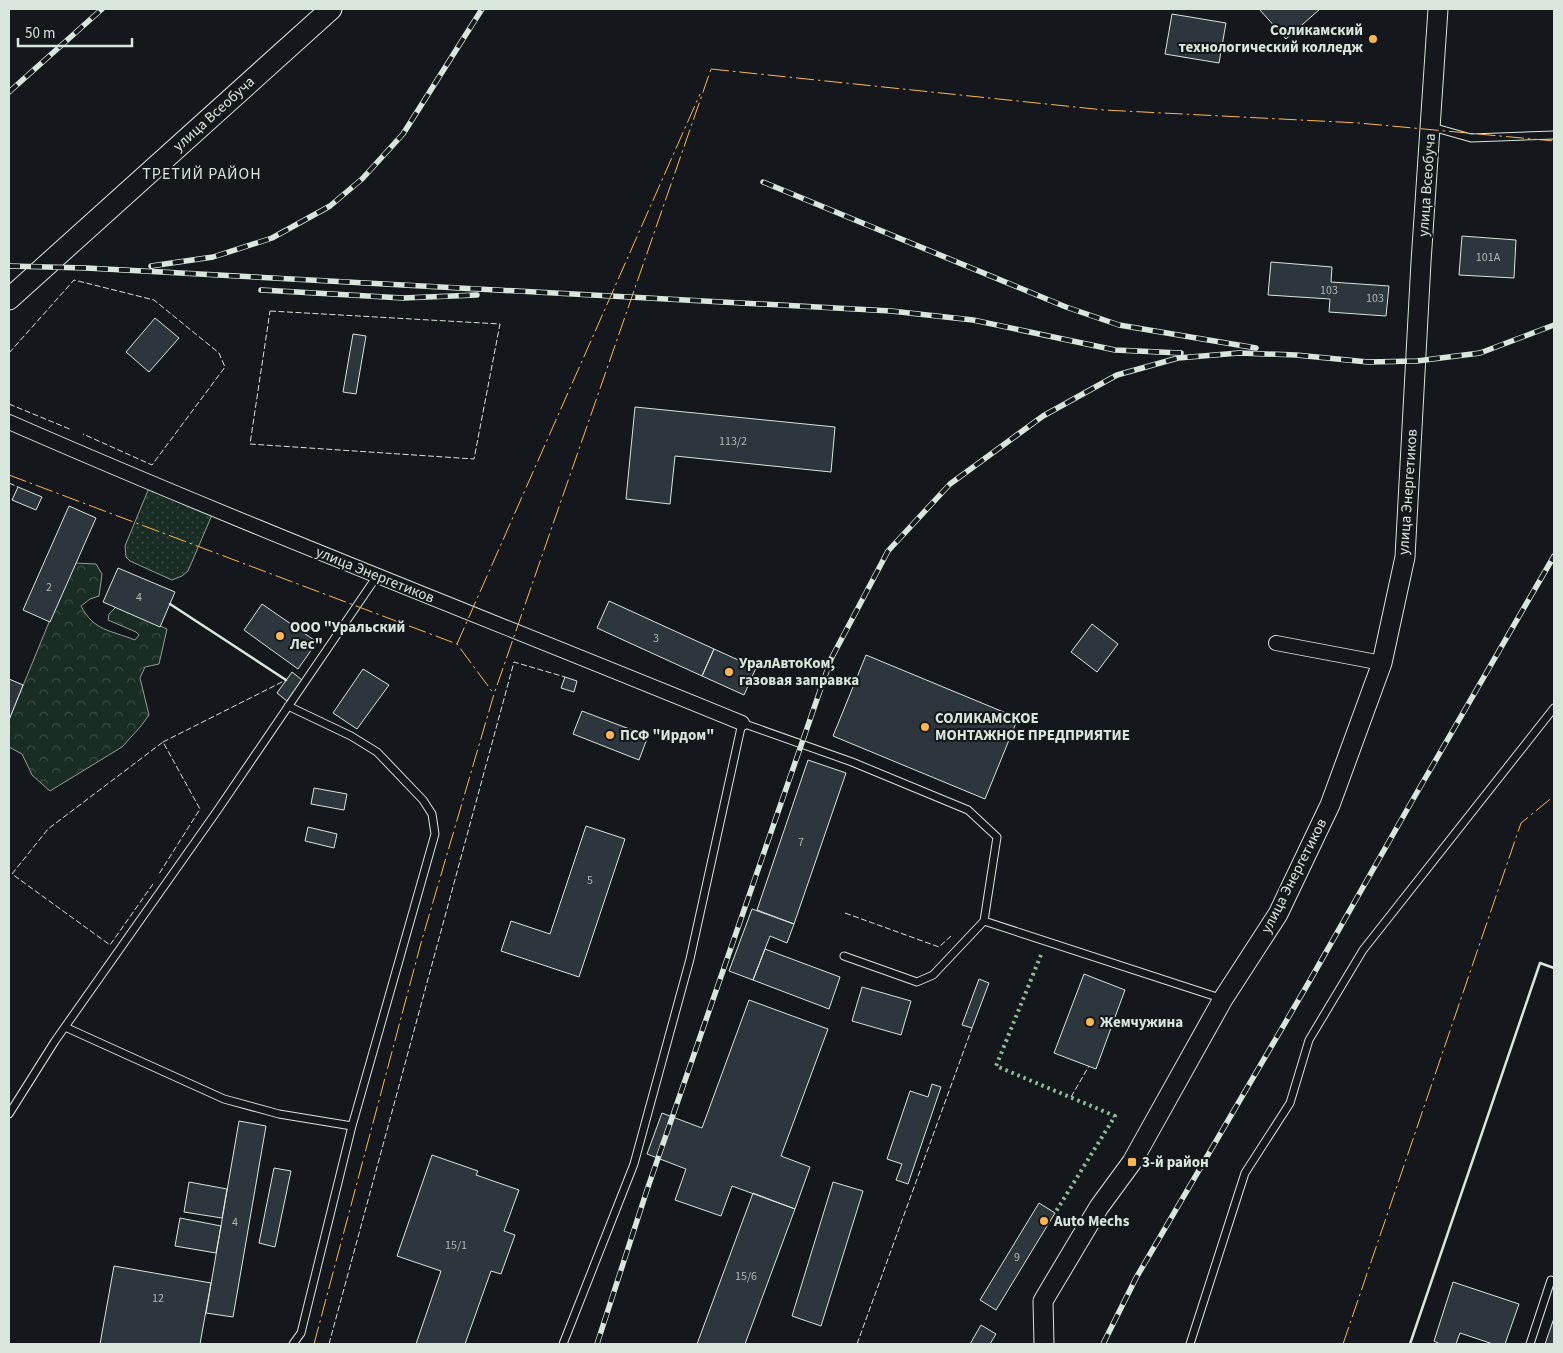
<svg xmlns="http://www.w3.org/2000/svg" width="1563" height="1353" viewBox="0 0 1563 1353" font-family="'Source Sans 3',sans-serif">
<defs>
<pattern id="grass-dots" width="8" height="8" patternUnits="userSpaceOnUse" patternTransform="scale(1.25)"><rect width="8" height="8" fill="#1a2d24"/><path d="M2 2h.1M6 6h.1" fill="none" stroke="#3b4b43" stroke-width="1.8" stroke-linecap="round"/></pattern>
<pattern id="forest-crowns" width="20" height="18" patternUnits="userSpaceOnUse" patternTransform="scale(1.25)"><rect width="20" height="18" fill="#1a2d24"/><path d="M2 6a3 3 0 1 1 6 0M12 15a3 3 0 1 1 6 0" fill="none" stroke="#3b4b43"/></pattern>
</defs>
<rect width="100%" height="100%" fill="#14181c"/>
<path fill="url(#grass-dots)" stroke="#939e99" d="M149,488L212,515L188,571L182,576L172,580L130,561L126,557L125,546Z"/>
<path fill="url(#forest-crowns)" stroke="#939e99" d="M75,563L96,564L102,574L99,596L90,599L81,606C94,631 110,630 135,640L139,635L136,632L108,620L109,614L116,607L167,629L159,664L145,667L140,678L149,715L141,726L122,747L50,791L32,775L22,754L9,747V720L47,627Z"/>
<path fill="#2c363c" stroke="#d8e6dc" d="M1259,9H1320L1286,39Z
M1172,14L1226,23L1219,63L1165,54Z
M1462,236L1516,240L1514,278L1459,275Z
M1271,262L1332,267L1331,282L1389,286L1386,316L1329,312L1330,299L1268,295Z
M155,318L179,338L149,372L126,352Z
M353,334L366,336L356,394L343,392Z
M635,407L835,427L831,472L675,456L670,504L626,499Z
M18,487L42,497L36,510L12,500Z
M69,506L96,518L50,622L23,610Z
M118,568L175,592L160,627L103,602Z
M609,601L714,649L702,676L597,628Z
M262,604L317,642L298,669L244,630Z
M1092,624L1118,644L1097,672L1071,652Z
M714,649L756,668L744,695L702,676Z
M866,655L1018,718L985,799L833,736Z
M363,669L389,685L357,729L333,713Z
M292,672L302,680L287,701L277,693Z
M565,677L577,681L574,692L561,688Z
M9,679L23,685L9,720Z
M582,711L648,736L639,760L573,734Z
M808,760L846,773L794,924L757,910Z
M314,788L347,794L344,810L311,804Z
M586,826L625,839L579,977L501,951L511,921L550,934Z
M308,827L337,834L334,848L305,841Z
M752,909L794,924L787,943L770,936L753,980L729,971Z
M765,949L840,977L829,1009L753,980Z
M1084,974L1125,990L1096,1069L1054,1053Z
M979,979L989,983L972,1028L962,1025Z
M862,987L911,1001L901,1035L852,1021Z
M749,1000L828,1029L781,1156L810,1167L795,1209L732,1186L721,1216L675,1200L686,1169L647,1154L662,1113L702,1128Z
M932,1084L941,1087L908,1184L896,1180L902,1164L887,1159L910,1091L928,1097Z
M239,1121L266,1126L233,1317L206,1313Z
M432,1155L478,1171L476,1175L519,1190L504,1231L515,1235L501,1274L491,1271L465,1344H416L441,1271L397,1256Z
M274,1168L291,1171L275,1247L259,1243Z
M189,1182L227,1189L222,1218L184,1212Z
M833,1182L863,1191L821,1326L792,1316Z
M753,1193L795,1209L745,1344H697Z
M1039,1203L1055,1213L996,1310L980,1300Z
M180,1218L221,1226L216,1253L175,1246Z
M114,1266L211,1283L200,1344H100Z
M1453,1282L1519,1304L1505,1344H1493L1460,1333L1456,1344H1440L1434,1341Z
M1554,1318V1344H1545Z
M981,1325L996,1334L990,1344H970Z"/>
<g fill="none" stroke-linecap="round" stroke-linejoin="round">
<g stroke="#d8e6dc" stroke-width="9">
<path id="lane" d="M1432,127L1471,138L1554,135
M288,706L351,736L377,752L423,800L432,814L435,834L352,1126L301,1333L293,1344
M844,956L917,982L933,975L984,921L1223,999
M65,1027L224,1099L279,1114L352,1126
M9,1114L55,1041L217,811L377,576
M563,1344L634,1164L690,959L742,723L852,762L968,810L997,837L984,921
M1190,1344L1245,1173L1290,1103L1309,1040L1363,950L1554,708
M1530,1344L1551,1280"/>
</g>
<g stroke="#d8e6dc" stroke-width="16">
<path id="street" d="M9,422C251,528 498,623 742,723
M1276,643L1382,663"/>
</g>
<g stroke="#d8e6dc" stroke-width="21">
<path id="secondary" d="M1044,1344L1043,1301L1099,1207L1132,1162L1223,999L1278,914L1330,805L1382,663L1405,557L1421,262L1438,9"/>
</g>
<g stroke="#d8e6dc" stroke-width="23">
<path id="primary" d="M9,299L331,9"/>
</g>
<use href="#lane" stroke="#14181c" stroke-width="7"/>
<use href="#street" stroke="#14181c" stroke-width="14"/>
<use href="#secondary" stroke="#14181c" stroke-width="19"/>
<use href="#primary" stroke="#14181c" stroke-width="21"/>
<g stroke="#d8e6dc" stroke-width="5.5">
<path id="rail" d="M9,92L102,9
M763,182L1066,307L1119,325L1256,348
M9,266L86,268L891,311L973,320L1115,350L1181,353
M151,266L213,257L272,238L330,206L362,179L403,134L482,9
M261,290L403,298L477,295
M597,1344L647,1190L831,659L888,551L950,484L1043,416L1117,375L1178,358L1239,353L1296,355L1368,362L1417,361L1480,353L1554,325
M1103,1344L1136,1278L1309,982L1412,801L1554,556"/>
</g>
<use href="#rail" stroke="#14181c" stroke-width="4" stroke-dasharray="11" stroke-linecap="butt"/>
<path stroke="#8ac095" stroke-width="4" stroke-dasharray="2.5 4" stroke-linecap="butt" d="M1041,955L996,1066L1115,1116L1055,1213"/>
<path stroke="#d8e6dc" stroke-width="1" stroke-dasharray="6 2.5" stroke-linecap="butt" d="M270,311L500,324L474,459L250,444Z
M9,353L74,280L154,300L219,353L225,367L152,465L83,434
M9,404L72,430
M9,483L18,487
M163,742L286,680
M153,884L110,945L12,874L48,829L163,742L200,809L159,874
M845,913L939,947L951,936
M1071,1097L1089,1066
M329,1344L514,662L565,677
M857,1344L972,1028"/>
<path stroke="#d8e6dc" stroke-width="2.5" d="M170,604L286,680
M1410,1344L1540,963L1554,968"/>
<path stroke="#ffb74d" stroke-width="1" stroke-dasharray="18 4 2.5 4" stroke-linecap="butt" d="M711,69L1104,110L1359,123L1554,141
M9,475L457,644L494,694
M457,644L700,94
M314,1344L421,943L494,694L711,69
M1343,1344L1521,823L1554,796"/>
</g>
<g fill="#ffb74d" stroke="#14181c" stroke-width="2">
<circle cx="1373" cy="39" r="5"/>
<circle cx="280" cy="636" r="5"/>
<circle cx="729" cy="672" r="5"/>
<circle cx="925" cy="727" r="5"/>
<circle cx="610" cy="735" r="5"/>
<circle cx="1090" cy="1022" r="5"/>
<rect x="1127" y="1157" width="10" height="10" rx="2.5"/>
<circle cx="1044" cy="1221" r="5"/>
</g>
<g text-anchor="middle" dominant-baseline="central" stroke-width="4" stroke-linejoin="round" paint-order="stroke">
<g font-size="12" fill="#adbab4">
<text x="1488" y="257">101А</text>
<text x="1329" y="290">103</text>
<text x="1375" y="298">103</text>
<text x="733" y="441">113/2</text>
<text x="49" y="587">2</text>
<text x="139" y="597">4</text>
<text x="656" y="638">3</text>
<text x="801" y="842">7</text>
<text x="590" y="880">5</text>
<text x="235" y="1222">4</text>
<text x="456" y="1245">15/1</text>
<text x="1017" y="1257">9</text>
<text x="746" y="1276">15/6</text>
<text x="158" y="1298">12</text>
</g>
<g font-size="15" font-weight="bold" fill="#d8e6dc" stroke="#14181c" text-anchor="start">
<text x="1363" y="30" text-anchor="end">Соликамский<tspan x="1363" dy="17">технологический колледж</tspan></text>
<text x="290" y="627">ООО "Уральский<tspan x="290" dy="17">Лес"</tspan></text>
<text x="739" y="663">УралАвтоКом,<tspan x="739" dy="17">газовая заправка</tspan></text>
<text x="935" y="718">СОЛИКАМСКОЕ<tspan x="935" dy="17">МОНТАЖНОЕ ПРЕДПРИЯТИЕ</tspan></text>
<text x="620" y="735">ПСФ "Ирдом"</text>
<text x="1100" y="1022">Жемчужина</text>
<text x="1142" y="1162">3-й район</text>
<text x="1054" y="1221">Auto Mechs</text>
</g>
<g font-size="15" fill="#d8e6dc" stroke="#14181c">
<text transform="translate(214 114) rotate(-42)">улица Всеобуча</text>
<text transform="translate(1427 185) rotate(-86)">улица Всеобуча</text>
<text transform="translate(1408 492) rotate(-86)">улица Энергетиков</text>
<text transform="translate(375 575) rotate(22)">улица Энергетиков</text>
<text transform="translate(1294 876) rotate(-63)">улица Энергетиков</text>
</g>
<g font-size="16" letter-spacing="1" fill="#d8e6dc" stroke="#14181c">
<text x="202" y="174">ТРЕТИЙ РАЙОН</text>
</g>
</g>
<rect width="1563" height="1353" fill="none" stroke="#d8e6dc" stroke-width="20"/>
<path d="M18 38v8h114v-8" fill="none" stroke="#d8e6dc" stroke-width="2.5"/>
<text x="25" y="38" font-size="15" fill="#d8e6dc" stroke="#14181c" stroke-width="4" paint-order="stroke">50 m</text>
</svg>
